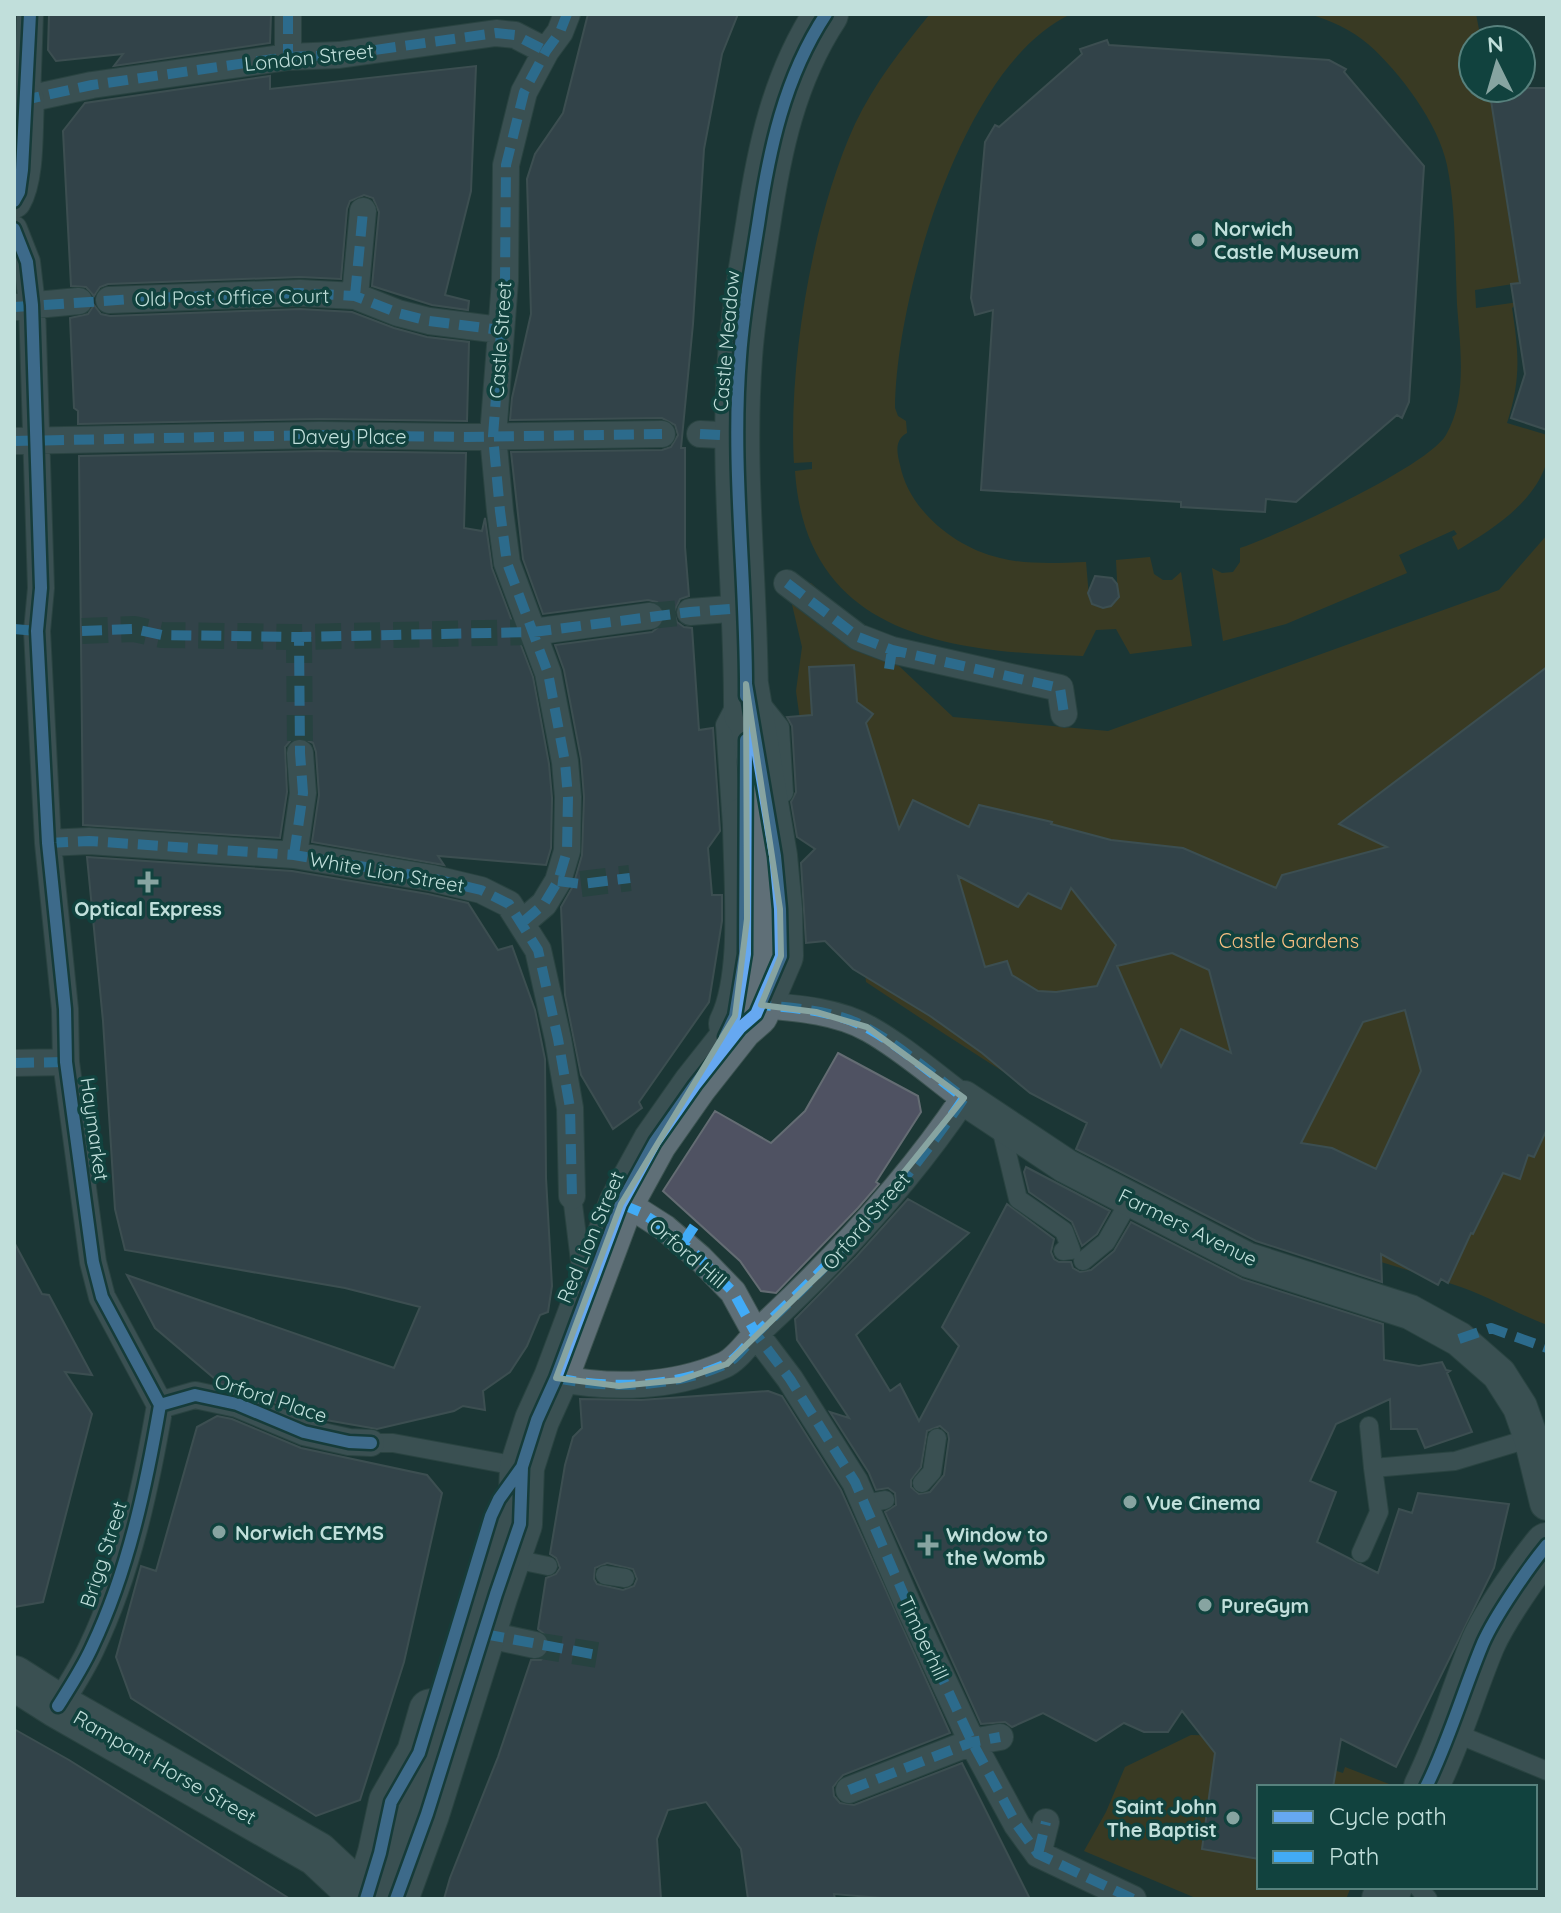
<svg xmlns="http://www.w3.org/2000/svg" width="1561" height="1913" viewBox="0 0 1561 1913" font-family="Quicksand,sans-serif">
<rect width="100%" height="100%" fill="#1c3735"/>
<path fill="#5e3f0f" d="M930,14H1071C962,64 896,297 895,408L898,416L906,421L907,433C894,440 897,453 900,465C909,511 956,548 1000,558C1027,565 1058,563 1086,562L1089,597C1096,611 1109,610 1118,599L1116,560L1150,557L1154,574L1163,580H1172L1181,572L1192,646L1130,654L1116,629L1096,630L1083,656C949,652 806,636 795,471L812,469V462L794,463C788,363 813,215 855,124C874,84 902,48 930,14Z
M1309,14H1476L1481,40H1473V88H1489L1519,283L1475,290L1476,308L1519,302L1512,308C1519,354 1521,379 1507,423L1547,435C1547,445 1549,458 1545,467C1531,505 1491,530 1458,550L1452,537L1457,534L1454,530L1399,555L1407,573L1286,624L1223,641L1212,568L1222,573L1233,572L1240,562V548C1279,535 1427,467 1446,435C1468,397 1460,346 1457,304C1455,258 1456,209 1447,165C1439,124 1399,71 1368,44C1352,30 1330,20 1309,14Z
M1547,535V1325C1515,1313 1485,1294 1452,1284C1397,1266 1338,1251 1285,1227C1137,1160 1001,1072 866,982L860,922L811,801L796,691L802,647L787,583H811L953,717L1108,731L1499,590Z
M1191,1735L1227,1736L1343,1773L1345,1767L1389,1784L1388,1787H1259V1887H1351L1346,1899H1198L1084,1851L1106,1812L1125,1767Z"/>
<path fill="#4f5262" stroke="#646c73" stroke-width="2" fill-rule="evenodd" d="M49,14H271L270,43L114,66L123,54L56,61L48,50Z
M588,14H738L722,54L704,149L693,324L681,448H685V547L689,596L680,599L674,612L677,622L684,627L692,628L699,730L713,728L720,831L708,848L712,895H722V921L709,1002L639,1102L642,1108L613,1129L581,1075L565,995L561,907L573,886L582,855L584,797L581,759L564,670L555,645L652,632L664,623L666,613L657,602L648,600L543,614L523,559L511,452L662,450L671,447L678,435L675,425L662,418L510,420L512,398L531,314L527,179L535,154L563,113Z
M1107,40L1109,45L1329,60L1346,69L1344,72L1424,166L1409,402L1402,418L1397,415L1296,502L1266,499L1265,512L1181,507V502L981,490L993,310L975,315L971,298L985,142L995,125L999,127L1082,54L1080,49Z
M476,66L471,191L445,295L469,301L468,310L432,305L372,286L379,212L373,198L364,195L350,201L347,209L341,279L300,277L108,284L100,287L94,296L86,287L71,286L63,131L85,103L270,76V89Z
M1489,88H1547V430L1511,418L1525,374L1511,284L1520,283Z
M94,305L101,314L110,316L300,309L352,312L394,328L427,337L469,342L467,421L320,419L78,424V411L74,408L70,318L88,314Z
M320,451L466,453L464,528L482,531L485,518L492,568L533,677L549,764L552,798L551,848L546,865L438,856L444,865L312,842L319,795L316,752L313,743L300,737L292,739L285,747L287,792L280,838L83,825L79,456Z
M1095,576L1112,578L1117,584L1119,597L1111,606L1103,608L1092,604L1088,593Z
M854,665L857,702L873,714L866,723L899,829L913,800L969,827L979,805L1052,822L1051,824L1111,840L1183,848L1276,888L1282,875L1387,847L1339,824L1547,667V1129L1534,1157L1528,1155L1520,1179L1503,1173L1473,1234L1471,1233L1448,1283L1441,1279L1438,1285L1381,1254L1382,1282L1256,1241L1076,1149L1087,1123L1030,1093L982,1053L930,1016L853,969L825,941L806,943L801,863L815,849L797,837L791,802L796,792L792,726L787,717L812,715L809,667ZM958,876L1018,907L1028,893L1061,909L1071,888L1116,945L1097,986L1056,992L1038,991L1012,975L1007,961L985,967ZM1172,953L1209,970L1231,1053L1181,1029L1161,1067L1117,966ZM1405,1010L1421,1071L1376,1169L1332,1148L1301,1143L1363,1022Z
M87,857L292,871L428,894L468,903L498,950L512,946L535,1010L545,1059L546,1178L552,1286L548,1312L540,1315L527,1346L510,1372L483,1391L485,1410L463,1406L454,1411L377,1429L309,1417L243,1389L221,1384L155,1328L127,1275L394,1368L420,1307L345,1288L125,1250L115,1209L103,1021Z
M838,1053L918,1096L921,1112L876,1182L879,1184L858,1208L776,1293L761,1291L740,1261L663,1191L715,1111L771,1143L805,1111Z
M1026,1167L1110,1211L1097,1234L1082,1246L1072,1222L1029,1192L1024,1172Z
M908,1199L969,1233L856,1335L890,1391L900,1384L919,1421L959,1346L942,1327L1007,1204L1054,1239L1051,1252L1054,1259L1059,1262H1071L1073,1268L1080,1272L1091,1270L1114,1251L1131,1222L1242,1279L1383,1324L1384,1360L1419,1366L1442,1362L1446,1370L1450,1371L1447,1373L1472,1432L1425,1448L1417,1429H1391L1390,1399L1336,1424L1310,1481L1336,1492L1317,1542L1378,1573L1399,1509L1412,1513L1418,1493L1509,1504L1494,1568L1396,1767L1341,1739L1333,1787H1259V1859L1202,1849L1215,1753L1182,1711L1168,1732H1144L1124,1723L1096,1741L1043,1713L1012,1727L1005,1722L981,1724L885,1512L896,1505L895,1493L888,1488L876,1490L869,1473L830,1412L849,1418L797,1340L795,1319L856,1257ZM940,1426L948,1433L949,1439L944,1475L930,1492L919,1494L911,1487V1480L921,1467L927,1431Z
M14,1242L42,1294L49,1295L92,1375L65,1372L92,1414L43,1602L14,1607Z
M768,1391L782,1396L841,1490L950,1733L843,1775L833,1787L834,1796L840,1803L854,1805L962,1763L1030,1899H894L834,1894L835,1899H748L741,1849L706,1802L668,1810L657,1839L661,1899H444L450,1878L498,1757L531,1660H541L550,1649V1639L538,1629L546,1578L556,1574L560,1568L556,1558L550,1554L565,1465L573,1437L582,1428L580,1399L641,1400ZM607,1563L633,1569L637,1579L634,1586L623,1590L597,1584L594,1579L595,1568Z
M217,1416L232,1419L301,1448L427,1475L442,1493L404,1662L360,1800L316,1816L131,1698L116,1657L141,1566L156,1571L197,1427Z
M14,1729L69,1760L290,1899H14Z"/>
<g fill="none" stroke-linecap="round" stroke-linejoin="round">
<path stroke="#35504e" stroke-width="26" stroke-dasharray="26 13" stroke-linecap="butt" d="M650,616L690,612
M82,631L134,629L162,635L299,637L533,632
M299,637L300,753
M581,884L630,878
M535,1645L597,1655"/>
<g stroke="#3c5351" stroke-width="20">
<path id="service" d="M760,702L780,727L784,793
M732,825L725,725L737,702
M1000,1124L1018,1199L1064,1231L1071,1250L1063,1251
M572,1196L582,1277
M1083,1261L1106,1242L1130,1200
M1369,1426L1373,1468L1455,1461L1531,1438
M371,1443H393L522,1467
M922,1483L932,1472L937,1438
M864,1504L885,1500
M1361,1553L1379,1512L1373,1468
M509,1558L548,1566
M605,1575L625,1578
M1450,1731L1547,1771
M1418,1887L1428,1899"/>
</g>
<g stroke="#3c5351" stroke-width="28">
<path id="pedestrian" d="M288,14V57
M27,100L30,14
M14,102L92,85L288,57L339,55L496,33L515,35L546,51
M14,229L27,262L32,305L41,588L37,631L48,843L65,1009L66,1062L93,1262L102,1297L160,1405
M355,296L363,211
M109,300L300,293L355,296L398,313L429,321L500,330
M15,307L79,301
M700,434L739,436
M14,441L320,435L464,437L662,434
M787,583L858,637L892,650L1060,688L1064,714
M690,612L742,608
M533,632L650,616
M48,843L89,841L294,855L431,878L481,890L509,904L538,950L558,1039L570,1108L572,1196
M294,855L303,793L300,753
M523,922L544,904L558,881L567,851L568,797L565,762L548,673L507,563L500,511L493,436L505,281L506,165L524,92L546,51L560,32L567,14
M14,1063L66,1062
M621,1204L640,1212L665,1228L700,1258L733,1292L756,1334L790,1379L855,1482L910,1609L972,1742L1017,1825L1038,1854L1133,1899
M556,1378C611,1389 671,1388 724,1365C738,1359 751,1338 763,1327C837,1258 907,1183 964,1098C933,1075 903,1048 869,1029C838,1011 796,1008 761,1005
M160,1405L195,1395L237,1404L304,1432L349,1442L371,1443
M484,1634L535,1645
M58,1706C70,1687 83,1667 92,1647C128,1571 146,1487 160,1405
M849,1790L972,1742L1000,1737
M1038,1854L1046,1822"/>
</g>
<g stroke="#3c5351" stroke-width="36">
<path id="minor" d="M14,201C28,177 25,128 27,100
M964,1098L1066,1166L1248,1260L1410,1312L1459,1339L1499,1374L1520,1407L1531,1438L1547,1503"/>
</g>
<g stroke="#3c5351" stroke-width="46">
<path id="tertiary" d="M746,714C747,595 731,476 740,357C743,313 751,269 758,225C769,150 784,78 826,14
M731,1024C756,973 745,876 745,819
M14,1678L58,1706L317,1854L348,1883L358,1899
M1426,1787C1449,1741 1463,1691 1483,1643C1495,1616 1528,1568 1547,1545
M366,1899L380,1853L391,1802L419,1753L431,1711
M396,1899L427,1814L496,1594L520,1524L522,1467L537,1420L556,1378L621,1204L655,1142L695,1085L740,1028L756,1014L781,956L780,909L775,856L746,684
M1384,1899L1390,1887"/>
</g>
<use href="#service" stroke="#5f6f77" stroke-width="18"/>
<use href="#pedestrian" stroke="#5f6f77" stroke-width="26"/>
<use href="#minor" stroke="#5f6f77" stroke-width="34"/>
<use href="#tertiary" stroke="#5f6f77" stroke-width="44"/>
<path stroke="#42abf6" stroke-width="10" stroke-dasharray="20 10" stroke-linecap="butt" d="M288,14V57
M20,101L92,85L288,57L339,55L496,33L515,35L546,51
M355,296L363,211
M14,307L148,298L300,293L355,296L398,313L429,321L500,330
M700,434L739,436
M14,441L320,435L464,437L662,434
M787,583L858,637L892,650L1060,688L1064,714
M14,629L37,631
M82,631L134,629L162,635L299,637L533,632L690,612L742,608
M889,669L892,650
M48,843L89,841L294,855L431,878L481,890L509,904L538,950L558,1039L570,1108L572,1196
M294,855L303,793L300,753L299,637
M558,881L581,884L630,878
M523,922L544,904L558,881L567,851L568,797L565,762L548,673L507,563L500,511L493,436L505,281L506,165L524,92L546,51L560,32L567,14
M14,1063L66,1062
M621,1204L640,1212L665,1228L700,1258L733,1292L756,1334L790,1379L855,1482L910,1609L972,1742L1017,1825L1038,1854L1133,1899
M683,1243L697,1222
M1459,1339L1491,1328L1547,1348
M556,1378C611,1389 671,1388 724,1365C738,1359 751,1338 763,1327C837,1258 907,1183 964,1098C933,1075 903,1048 869,1029C838,1011 796,1008 761,1005
M484,1634L597,1655
M849,1790L972,1742L1000,1737
M1038,1854L1046,1822"/>
<g stroke="#11423e" stroke-width="17">
<path id="cycleway" d="M14,201L19,192L22,170L30,14
M14,229L27,262L32,305L41,588L37,631L48,843L65,1009L66,1062L93,1262L102,1297L160,1405
M746,696C747,583 731,470 740,357C743,313 751,269 758,225C769,150 784,78 826,14
M725,1037L735,1016L745,954L746,740
M160,1405L195,1395L237,1404L304,1432L349,1442L371,1443
M58,1706C70,1687 83,1667 92,1647C128,1571 146,1487 160,1405
M1426,1787C1449,1741 1463,1691 1483,1643C1495,1616 1528,1568 1547,1545
M366,1899L380,1853L391,1802L419,1753L491,1516L499,1499L522,1467
M396,1899L427,1814L496,1594L520,1524L522,1467L537,1420L556,1378L621,1204L655,1142L695,1085L740,1028L756,1014L781,956L780,909L775,856L746,684"/>
</g>
<use href="#cycleway" stroke="#66a8f1" stroke-width="12"/>
</g>
<path d="M0 0H1561V1913H0ZM746,684L780,909L781,956L761,1005L816,1012L867,1027L964,1098L829,1265L727,1364L680,1380L619,1386L556,1378L621,1204L735,1016L747,919Z" fill="#1c3735" fill-opacity=".55" fill-rule="evenodd"/>
<path fill="none" stroke="#87a4a1" stroke-width="6" stroke-linejoin="round" d="M746,684L780,909L781,956L761,1005L816,1012L867,1027L964,1098L829,1265L727,1364L680,1380L619,1386L556,1378L621,1204L735,1016L747,919Z"/>
<g fill="#87a4a1" stroke="#11423e" stroke-width="3">
<circle cx="1198" cy="240" r="8"/>
<path d="M144 870h8v8h8v8h-8v8h-8v-8h-8v-8h8z"/>
<circle cx="1130" cy="1502" r="8"/>
<circle cx="219" cy="1532" r="8"/>
<path d="M924 1533h8v8h8v8h-8v8h-8v-8h-8v-8h8z"/>
<circle cx="1205" cy="1605" r="8"/>
<circle cx="1233" cy="1818" r="8"/>
</g>
<g text-anchor="middle" dominant-baseline="central" stroke-width="7" stroke-linejoin="round" paint-order="stroke">
<g font-size="20" fill="#c1dfdb" stroke="#11423e">
<text transform="translate(309 57) rotate(-6)">London Street</text>
<text transform="translate(232 297) rotate(-1)">Old Post Office Court</text>
<text transform="translate(500 340) rotate(-86)">Castle Street</text>
<text transform="translate(726 341) rotate(-85)">Castle Meadow</text>
<text x="349" y="436">Davey Place</text>
<text transform="translate(387 872) rotate(10)">White Lion Street</text>
<text transform="translate(95 1129) rotate(82)">Haymarket</text>
<text transform="translate(866 1221) rotate(-49)">Orford Street</text>
<text transform="translate(1188 1227) rotate(26)">Farmers Avenue</text>
<text transform="translate(590 1237) rotate(-67)">Red Lion Street</text>
<text transform="translate(688 1253) rotate(41)">Orford Hill</text>
<text transform="translate(271 1398) rotate(18)">Orford Place</text>
<text transform="translate(103 1554) rotate(-72)">Brigg Street</text>
<text transform="translate(924 1638) rotate(65)">Timberhill</text>
<text transform="translate(165 1767) rotate(30)">Rampant Horse Street</text>
</g>
<g font-size="20" font-weight="bold" fill="#c1dfdb" stroke="#11423e" text-anchor="start">
<text x="1214" y="228">Norwich<tspan x="1214" dy="23">Castle Museum</tspan></text>
<text x="148" y="908" text-anchor="middle">Optical Express</text>
<text x="1146" y="1502">Vue Cinema</text>
<text x="235" y="1532">Norwich CEYMS</text>
<text x="946" y="1534">Window to<tspan x="946" dy="23">the Womb</tspan></text>
<text x="1221" y="1605">PureGym</text>
<text x="1217" y="1806" text-anchor="end">Saint John<tspan x="1217" dy="23">The Baptist</tspan></text>
</g>
<g font-size="20" fill="#f6be82" stroke="#11423e">
<text x="1289" y="940">Castle Gardens</text>
</g>
</g>
<rect width="1561" height="1913" fill="none" stroke="#c1dfdb" stroke-width="32"/>
<rect x="1257" y="1785" width="280" height="104" fill="#11423e" stroke="#57817d" stroke-width="2"/>
<rect x="1273" y="1811" width="40" height="12" fill="#66a8f1" stroke="#57817d" stroke-width="2"/>
<text x="1329" y="1825" font-size="24" fill="#c1dfdb">Cycle path</text>
<rect x="1273" y="1851" width="40" height="12" fill="#42abf6" stroke="#57817d" stroke-width="2"/>
<text x="1329" y="1865" font-size="24" fill="#c1dfdb">Path</text>
<g transform="translate(1497 64) rotate(355)"><circle r="38" fill="#11423e" stroke="#57817d" stroke-width="2"/>
<path d="M0-6L14 30L0 20L-14 30Z" fill="#87a4a1"/>
<text y="-12" font-size="22" font-weight="bold" text-anchor="middle" fill="#c1dfdb">N</text>
</g>
</svg>
